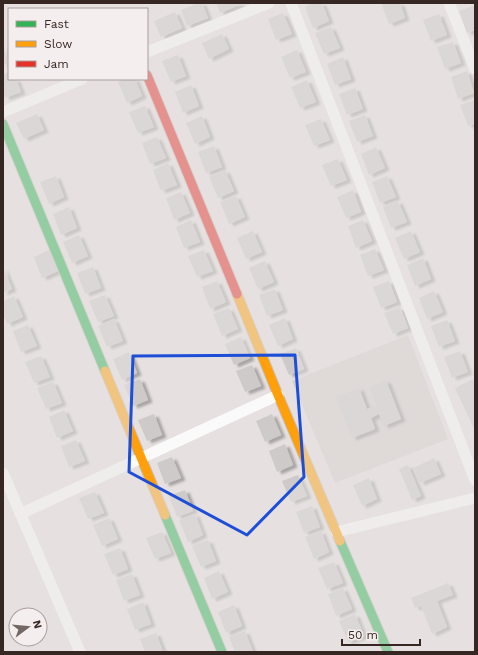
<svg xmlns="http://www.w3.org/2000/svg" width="478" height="655" viewBox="0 0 478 655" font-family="'Work Sans',sans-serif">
<defs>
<filter id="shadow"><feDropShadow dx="4.5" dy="2.5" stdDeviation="1" flood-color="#0004"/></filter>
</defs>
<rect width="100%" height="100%" fill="#e6e1e0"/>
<path fill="#d7d0cf" d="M408,335L448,439L335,483L292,381Z"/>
<path fill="#cecac9" filter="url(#shadow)" d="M199,3H202L208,18L187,26L181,10Z
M216,3H240L241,4L220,13Z
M313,3H322L329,21L313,28L305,7Z
M381,3H400L405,18L389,24Z
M475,5V30L467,33L459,11Z
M175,12L182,28L161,37L154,21Z
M283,13L292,34L276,40L268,19Z
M439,14L447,35L431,41L423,20Z
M331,27L340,48L324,54L315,33Z
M222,34L229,49L209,59L202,43Z
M453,42L461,63L445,69L437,47Z
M3,45L9,63L3,65Z
M297,50L306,72L290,78L281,57Z
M178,55L186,76L171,82L162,61Z
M343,57L351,79L335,85L327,64Z
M467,71L474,93L458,99L451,77Z
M9,72V79H16L21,92L5,98L3,92V75Z
M124,79H135L142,96L127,103L118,82Z
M307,80L316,102L300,108L291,87Z
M191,85L199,106L183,113L175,92Z
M355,88L363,109L347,115L339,94Z
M475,100V124L468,126L460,105Z
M145,106L154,127L138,133L129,112Z
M37,114L44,130L24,139L16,123Z
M365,115L373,136L357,142L349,121Z
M202,116L210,137L195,144L186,123Z
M321,119L330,140L314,146L305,125Z
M157,137L166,158L150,164L142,143Z
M214,146L222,167L206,173L198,152Z
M376,147L385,168L369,175L361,154Z
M338,159L347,180L331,186L322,165Z
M168,163L177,185L161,191L153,170Z
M225,170L234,191L218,198L209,177Z
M56,176L64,197L49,204L40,182Z
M387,176L396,197L380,203L372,182Z
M353,190L361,212L346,218L337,197Z
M181,192L190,213L174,220L166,198Z
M236,196L245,217L229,224L220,202Z
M398,201L407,222L391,228L383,207Z
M69,207L77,228L61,235L53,214Z
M191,220L200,242L184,248L176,227Z
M363,220L372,241L356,248L348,226Z
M253,231L262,252L246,259L237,238Z
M411,231L420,252L404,259L395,238Z
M79,235L88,256L72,263L63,242Z
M375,249L384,270L368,276L360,255Z
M49,250L58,271L42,278L34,257Z
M204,250L213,271L197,277L188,256Z
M423,258L431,279L415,286L407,265Z
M265,261L274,282L258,289L249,268Z
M3,267L12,289L3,293Z
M93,267L101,288L85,294L77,273Z
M217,281L226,302L210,309L202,287Z
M389,281L397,302L381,308L373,287Z
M275,289L283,310L267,316L259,295Z
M434,291L443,312L427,319L419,298Z
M105,295L114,316L98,322L89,301Z
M14,296L23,317L7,324L3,314V301Z
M400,307L408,328L393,334L384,313Z
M229,308L238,329L222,336L213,314Z
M285,318L293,339L278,346L269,325Z
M114,319L123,341L107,347L98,326Z
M447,320L455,341L439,347L431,326Z
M28,325L37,346L21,352L13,331Z
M241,337L250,358L234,365L225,344Z
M296,348L304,369L289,375L280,354Z
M460,351L468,372L452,378L444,357Z
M129,352L137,373L122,380L113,359Z
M41,356L50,377L34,383L25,362Z
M252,365L261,386L245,392L236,371Z
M140,379L148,400L133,406L124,385Z
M473,379L475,383V431L455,388Z
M386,380L401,419L384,426L379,414L371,418L375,429L352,438L336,397L359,388L367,409L377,406L369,387Z
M53,382L62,403L46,409L37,388Z
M64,410L73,431L57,438L49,417Z
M154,414L162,435L147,441L138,420Z
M272,414L281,435L265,442L256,421Z
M76,440L85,461L69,467L61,446Z
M285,444L293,465L277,472L269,451Z
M172,457L181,478L165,484L157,463Z
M434,458L441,474L420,483L413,468Z
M408,465L421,496L412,500L399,469Z
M298,475L307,496L291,502L282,481Z
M369,478L377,499L362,506L353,485Z
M185,490L193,511L177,517L169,496Z
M95,492L104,513L88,519L79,498Z
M312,506L320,527L304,533L296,512Z
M195,514L203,535L188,542L179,520Z
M109,518L118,539L102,546L93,525Z
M321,531L329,552L314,559L305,537Z
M162,532L171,553L155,559L146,538Z
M208,540L216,561L201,567L192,546Z
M120,548L128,569L113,575L104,554Z
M334,562L343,583L327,589L318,568Z
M219,571L228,592L212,599L204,578Z
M132,574L140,595L124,601L116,580Z
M448,583L453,595L437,601L447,627L432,634L421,606L415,608L411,598Z
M343,588L352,609L336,616L328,594Z
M143,602L151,624L135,630L127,609Z
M234,605L242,626L226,633L218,612Z
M355,614L364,636L348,642L339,621Z
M245,631L253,652H235L229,637Z
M156,633L163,652H145L140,639Z"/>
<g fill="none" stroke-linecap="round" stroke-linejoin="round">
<g stroke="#c5bfbd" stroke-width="11">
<path id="fast" d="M3,124L105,371
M165,515L222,652
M340,541L388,652"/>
</g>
<g stroke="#c5bfbd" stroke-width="11">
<path id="slow" d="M237,294L278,395L340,541
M105,371L165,515"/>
</g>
<g stroke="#c5bfbd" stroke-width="11">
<path id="jam" d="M147,75L237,294"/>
</g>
<path stroke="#fbfafa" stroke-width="11" d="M291,3L475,480
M449,3L475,69
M147,52L269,3
M3,112L82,79
M3,473L80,652
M20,514L278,395
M336,532L475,498"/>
<use href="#fast" stroke="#30b455" stroke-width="9"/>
<use href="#slow" stroke="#ff9f0a" stroke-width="9"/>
<use href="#jam" stroke="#e5322d" stroke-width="9"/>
</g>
<path d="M0 0H478V655H0ZM295,355L304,477L247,535L129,472L133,356Z" fill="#e6e1e0" fill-opacity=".55" fill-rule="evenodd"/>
<path fill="none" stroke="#1d4ed8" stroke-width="3" stroke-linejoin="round" d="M295,355L304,477L247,535L129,472L133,356Z"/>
<rect width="478" height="655" fill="none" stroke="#362722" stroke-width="8"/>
<rect x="8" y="8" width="140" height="72" fill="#f5eeee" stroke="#a99e9c"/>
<rect x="16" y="21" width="20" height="6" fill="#30b455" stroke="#a99e9c"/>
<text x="44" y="28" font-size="12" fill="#362722">Fast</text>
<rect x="16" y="41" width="20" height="6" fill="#ff9f0a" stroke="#a99e9c"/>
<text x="44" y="48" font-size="12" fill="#362722">Slow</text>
<rect x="16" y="61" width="20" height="6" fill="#e5322d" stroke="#a99e9c"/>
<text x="44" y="68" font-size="12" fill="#362722">Jam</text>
<g transform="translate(28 627) rotate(74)"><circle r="19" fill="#f5eeee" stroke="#a99e9c"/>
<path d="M0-3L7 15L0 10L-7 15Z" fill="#746864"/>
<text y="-6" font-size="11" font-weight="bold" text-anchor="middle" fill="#362722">N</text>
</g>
<path d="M342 639v6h78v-6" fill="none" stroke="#362722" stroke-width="2"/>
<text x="348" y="639" font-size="12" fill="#362722" stroke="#f5eeee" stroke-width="3" paint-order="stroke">50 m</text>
</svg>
